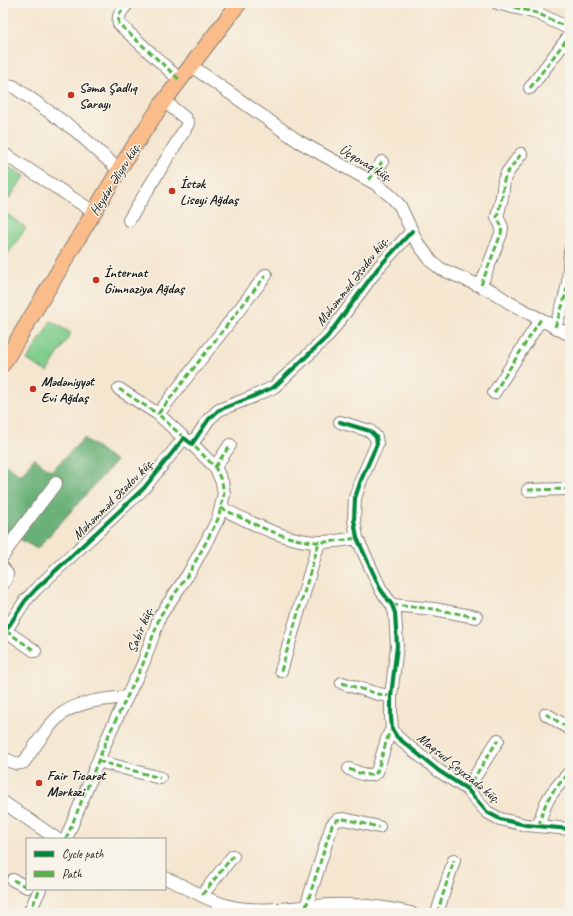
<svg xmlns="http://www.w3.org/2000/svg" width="573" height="916" viewBox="0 0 573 916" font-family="Caveat,sans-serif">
<rect width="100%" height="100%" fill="#f7f3e8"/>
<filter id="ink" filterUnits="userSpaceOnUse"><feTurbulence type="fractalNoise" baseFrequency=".025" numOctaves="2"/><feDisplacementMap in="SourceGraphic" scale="8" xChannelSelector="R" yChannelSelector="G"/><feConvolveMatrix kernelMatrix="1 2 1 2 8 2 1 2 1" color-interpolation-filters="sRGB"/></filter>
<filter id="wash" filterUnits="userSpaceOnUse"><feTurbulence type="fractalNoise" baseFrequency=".012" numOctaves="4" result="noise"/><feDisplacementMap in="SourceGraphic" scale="16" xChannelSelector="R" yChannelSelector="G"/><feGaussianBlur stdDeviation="0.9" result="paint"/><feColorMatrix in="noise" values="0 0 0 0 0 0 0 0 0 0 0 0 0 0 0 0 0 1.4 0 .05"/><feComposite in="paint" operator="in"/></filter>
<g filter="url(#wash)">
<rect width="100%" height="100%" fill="#f5e6d0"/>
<path fill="#80cd8b" stroke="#4e7454" d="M3,162L25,176L3,207Z
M3,211L26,228L3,261Z
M51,321L71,333L47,372L27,360Z"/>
<path fill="#68b077" stroke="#42664a" d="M84,438L116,461L37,549L3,529V463L21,476L34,458L51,471Z"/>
</g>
<g filter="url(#ink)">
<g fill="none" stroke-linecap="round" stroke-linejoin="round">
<g stroke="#888176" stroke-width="14">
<path id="minor" d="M128,3C122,10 117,15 119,24L180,80
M497,3L537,13L570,29
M190,65L298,141L376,184L392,197L400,206L417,242L432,262L441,269L492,291L510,303L570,335
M13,86L76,131L119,170
M530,88L570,35
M3,153L94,212
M369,180L382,162
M129,220L185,129L188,123L185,118L164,101
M481,285L501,234L502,227L497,217L502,197L504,180L507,173L521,154
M555,327L563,304L568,284L570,251
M119,389L158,414
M494,393L541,319
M340,422L370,431L376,437L377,444L361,480L355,498L354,520L357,538L381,590L392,605L395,613L397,646L391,696V717L392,729L397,737L439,771L467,789L487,812L500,819L526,825L570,829
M184,438L158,414L266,275
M215,467L230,445
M528,490L570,489
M221,508C250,522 286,542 320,542C332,542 345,540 357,538
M3,556L18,533L56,483
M3,568L7,574L6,579L3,583
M392,605L434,609L476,617
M6,631L35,651
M3,635L25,601L36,589L144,488L184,438L192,444L209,419L219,410L252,397L274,387L327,337L378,268L412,231
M281,671L319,542
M342,683L378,694L391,696
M546,714L570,729
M3,758C10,761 17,766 24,762C34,748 49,723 63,713C81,701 106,699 127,697
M98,761L160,778
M349,769C357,772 369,779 377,772L388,736L392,729
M467,789L498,740
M3,802L57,839
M539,826C545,798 552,792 570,772
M66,839L110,732L143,664L160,616L189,573L205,544L218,519L224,494L222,482L215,467L192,444
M165,878C187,886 206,901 229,906C262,914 298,906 332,905C360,904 384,907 411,913
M13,880L27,887
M202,895L233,856
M306,907L332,825L337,820L344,819L379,827
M29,913L40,889
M437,913L454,860"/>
</g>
<g stroke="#888176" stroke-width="17">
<path id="major" d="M3,364L125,160L164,101L239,3"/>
</g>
<use href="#minor" stroke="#fff" stroke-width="12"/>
<use href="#major" stroke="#f9bc8a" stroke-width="15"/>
<path stroke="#55b145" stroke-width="3" stroke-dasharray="6 3" stroke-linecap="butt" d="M128,3C122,10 117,15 119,24L180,80
M497,3L537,13L570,29
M530,88L570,35
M369,180L382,162
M481,285L501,234L502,227L497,217L502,197L504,180L507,173L521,154
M555,327L563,304L568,284L570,251
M119,389L158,414
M494,393L541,319
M184,438L158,414L266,275
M215,467L230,445
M528,490L570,489
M221,508C250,522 286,542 320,542C332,542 345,540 357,538
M392,605L434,609L476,617
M6,631L35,651
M281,671L319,542
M342,683L378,694L391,696
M546,714L570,729
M98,761L160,778
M349,769C357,772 369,779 377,772L388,736L392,729
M467,789L498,740
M539,826C545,798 552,792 570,772
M66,839L110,732L143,664L160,616L189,573L205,544L218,519L224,494L222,482L215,467L192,444
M13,880L27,887
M202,895L233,856
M306,907L332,825L337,820L344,819L379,827
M29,913L40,889
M437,913L454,860"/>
<g stroke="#f7f3e8" stroke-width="6">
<path id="cycleway" d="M340,422L370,431L376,437L377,444L361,480L355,498L354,520L357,538L381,590L392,605L395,613L397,646L391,696V717L392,729L397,737L439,771L467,789L487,812L500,819L526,825L570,829
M3,635L25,601L36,589L144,488L184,438L192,444L209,419L219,410L252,397L274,387L327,337L378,268L412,231"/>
</g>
<use href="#cycleway" stroke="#00873e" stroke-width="4"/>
</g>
</g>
<g fill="#c8321e" stroke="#f7f3e8" stroke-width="1.5">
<circle cx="71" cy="95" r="4"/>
<circle cx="172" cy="191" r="4"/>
<circle cx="96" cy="280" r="4"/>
<circle cx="33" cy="389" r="4"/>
<circle cx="39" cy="783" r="4"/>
</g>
<g text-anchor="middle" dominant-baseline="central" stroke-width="3" stroke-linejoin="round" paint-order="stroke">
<g font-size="14" font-weight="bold" fill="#1c1c1c" stroke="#f7f3e8" text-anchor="start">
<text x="79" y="87">Səma Şadlıq<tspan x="79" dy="16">Sarayı</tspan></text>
<text x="180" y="183">İstək<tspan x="180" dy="16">Liseyi Ağdaş</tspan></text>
<text x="104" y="272">İnternat<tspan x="104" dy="16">Gimnaziya Ağdaş</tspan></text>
<text x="41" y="381">Mədəniyyət<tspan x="41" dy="16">Evi Ağdaş</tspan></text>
<text x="47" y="775">Fair Ticarət<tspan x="47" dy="16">Mərkəzi</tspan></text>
</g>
<g font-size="14" fill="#1c1c1c" stroke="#f7f3e8">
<text transform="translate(366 163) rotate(31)">Üçqovaq küç.</text>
<text transform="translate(115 179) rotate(-58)">Heydər Əliyev küç.</text>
<text transform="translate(352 281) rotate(-52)">Məhəmməd Əsədov küç.</text>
<text transform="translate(113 499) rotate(-45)">Məhəmməd Əsədov küç.</text>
<text transform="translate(140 630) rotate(-68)">Sabir küç.</text>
<text transform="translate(459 768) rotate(39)">Maqsud Şeyxzadə küç.</text>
</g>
</g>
<rect width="573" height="916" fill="none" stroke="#f7f3e8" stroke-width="16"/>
<rect x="26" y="838" width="140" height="52" fill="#f7f3e8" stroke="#9f9d96"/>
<rect x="34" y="851" width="20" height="6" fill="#00873e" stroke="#9f9d96"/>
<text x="62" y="858" font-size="12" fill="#1c1c1c">Cycle path</text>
<rect x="34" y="871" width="20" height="6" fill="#55b145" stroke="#9f9d96"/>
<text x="62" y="878" font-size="12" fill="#1c1c1c">Path</text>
</svg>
